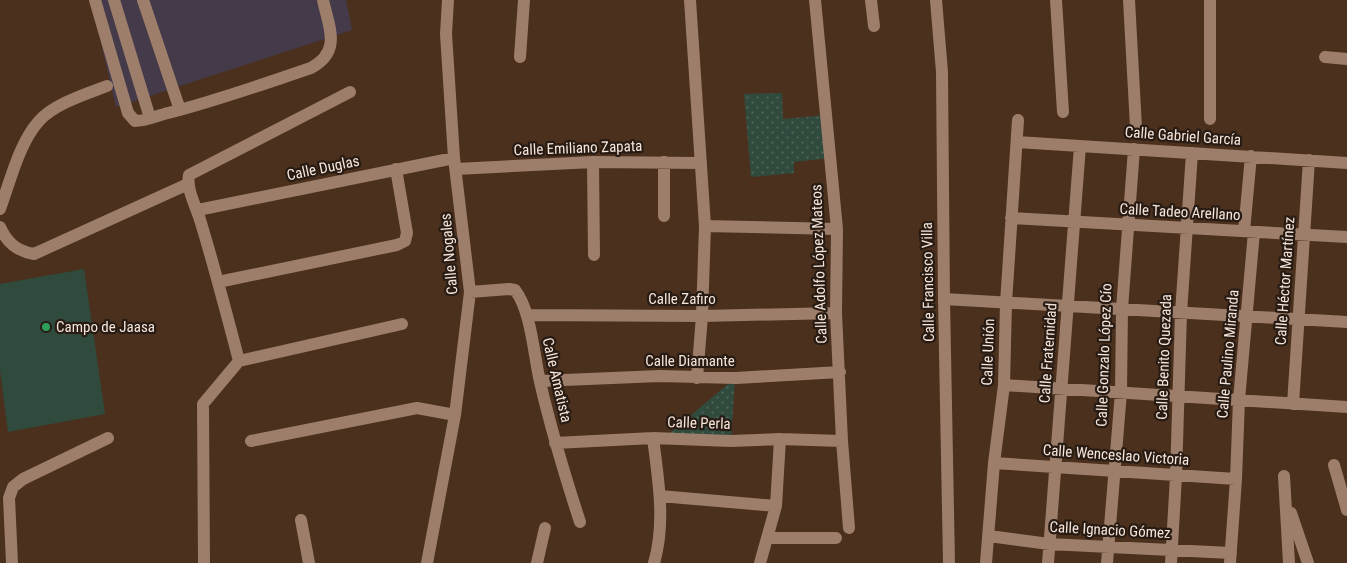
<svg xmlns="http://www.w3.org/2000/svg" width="1347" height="563" viewBox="0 0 1347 563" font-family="'Roboto Condensed',sans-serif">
<defs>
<pattern id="park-dots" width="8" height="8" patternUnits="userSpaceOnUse" patternTransform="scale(1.25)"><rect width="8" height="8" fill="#304b3d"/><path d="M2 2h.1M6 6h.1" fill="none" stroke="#4f6558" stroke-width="1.8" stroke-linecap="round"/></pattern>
</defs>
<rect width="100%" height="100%" fill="#4a301d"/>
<path fill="#443a4a" d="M91,0H346L352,30L116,107Z"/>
<path fill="#304b3d" d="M84,269L105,414L8,432L0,370V284Z"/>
<path fill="url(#park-dots)" d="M782,93L783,119L826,115L830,158L794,162V173L751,177L744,94Z
M735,378L731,440L664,438Z"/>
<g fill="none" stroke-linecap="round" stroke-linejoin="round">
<path stroke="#9c7e6a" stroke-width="12" d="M95,0L128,113L135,121C146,121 156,116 168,113C216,101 263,84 311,68C342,51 329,28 323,0
M114,0L150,118
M143,0L180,110
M690,0L705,226L702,316L697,378
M815,0L837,229L836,313L842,441L849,528
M871,0L874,26
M936,0L942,72L944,299L949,563
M1056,0L1063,112
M1129,0L1136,127
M520,57L524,0
M1325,57L1347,59
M1210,119V0
M1017,142L1347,163
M593,162L594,255
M664,162V216
M456,169L593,162L701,163
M0,209C10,182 19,143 39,121C54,104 86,94 107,86
M198,210L454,158
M1011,218L1347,237
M705,226L837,229
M0,227C7,243 17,251 34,254L188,184
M1244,231L1251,156
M218,282L397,245L405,241L407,233L396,169
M470,292L509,289L515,290C531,310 534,356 540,382C551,429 565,476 580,522
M944,299L1347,322
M527,315L702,316L836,313
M239,361C227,315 215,269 201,223C197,208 186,190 189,175L350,92
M239,361L402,324
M540,381L660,376L736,378L840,372
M1004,385L1347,407
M1293,404L1309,160
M653,438C658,479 666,522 654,563
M251,441L417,408L455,415
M555,443L653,438L731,441L780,439L842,441
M994,463L1236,479
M1334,465L1347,510
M1284,476L1289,563
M660,496L776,506
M1291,513L1308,563
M301,520L309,563
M989,536L1049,544L1231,553
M768,538H836
M12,563L9,498L13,487L23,479L108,438
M204,563L203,404L239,361
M427,563L455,415L470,292L454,158L446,34L448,0
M537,563L545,528
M760,563L776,506L780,439
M986,563L994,463L1004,385L1006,303L1018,120
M1048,563L1080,146
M1107,563L1121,392L1122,309L1134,149
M1171,563L1176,476L1181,313L1192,153
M1230,563L1236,479L1239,400L1254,232"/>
</g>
<circle fill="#2e9e5b" stroke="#271b13" stroke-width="2" cx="46" cy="327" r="5"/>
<g text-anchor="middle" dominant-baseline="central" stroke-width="4.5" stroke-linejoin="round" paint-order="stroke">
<g font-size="15" fill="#f6e5da" stroke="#271b13">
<text transform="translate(1183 136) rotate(4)">Calle Gabriel García</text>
<text transform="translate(578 148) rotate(-2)">Calle Emiliano Zapata</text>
<text transform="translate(323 168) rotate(-12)">Calle Duglas</text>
<text transform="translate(1180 212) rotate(3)">Calle Tadeo Arellano</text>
<text transform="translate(449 254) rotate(-95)">Calle Nogales</text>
<text transform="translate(819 264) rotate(-92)">Calle Adolfo López Mateos</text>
<text transform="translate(1285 281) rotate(-86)">Calle Héctor Martínez</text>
<text transform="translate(928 282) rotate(-91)">Calle Francisco Villa</text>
<text x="682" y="299">Calle Zafiro</text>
<text transform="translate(988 352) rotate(-88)">Calle Unión</text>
<text transform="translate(1048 353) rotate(-86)">Calle Fraternidad</text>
<text transform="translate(1228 354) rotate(-85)">Calle Paulino Miranda</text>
<text transform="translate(1104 355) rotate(-88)">Calle Gonzalo López Cío</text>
<text transform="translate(1164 357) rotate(-88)">Calle Benito Quezada</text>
<text x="690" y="361">Calle Diamante</text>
<text transform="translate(557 380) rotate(77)">Calle Amatista</text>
<text transform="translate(699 423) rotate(2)">Calle Perla</text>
<text transform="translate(1116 455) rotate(4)">Calle Wenceslao Victoria</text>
<text transform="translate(1110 530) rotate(3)">Calle Ignacio Gómez</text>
</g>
<g font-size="15" fill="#f6e5da" stroke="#271b13" text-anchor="start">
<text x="56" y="327">Campo de Jaasa</text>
</g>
</g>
</svg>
